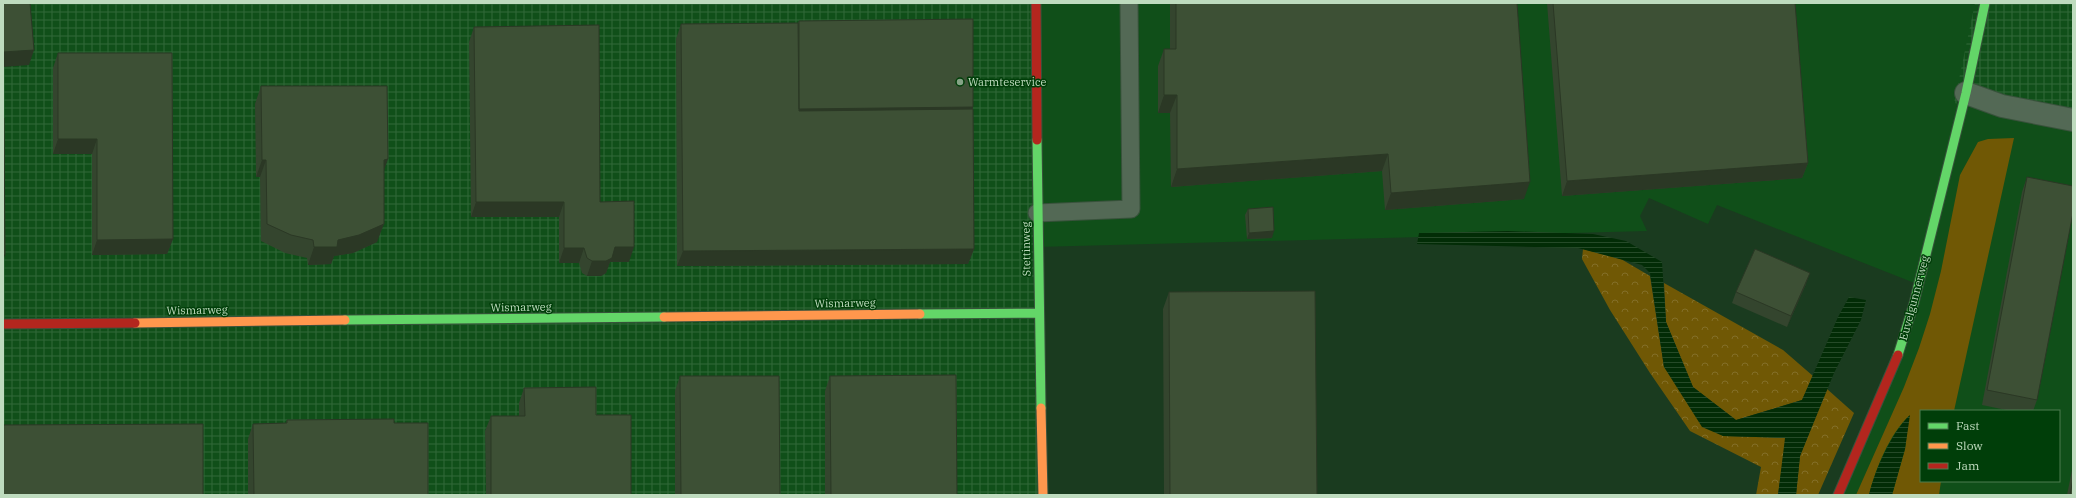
<svg xmlns="http://www.w3.org/2000/svg" width="2076" height="498" viewBox="0 0 2076 498" font-family="'IBM Plex Serif',serif">
<defs>
<pattern id="industrial-grid" width="8" height="8" patternUnits="userSpaceOnUse"><rect width="8" height="8" fill="#104f19"/><path d="M0 4h8M4 0v8" fill="none" stroke="#316839"/></pattern>
<pattern id="forest-crowns" width="20" height="18" patternUnits="userSpaceOnUse"><rect width="20" height="18" fill="#705805"/><path d="M2 6a3 3 0 1 1 6 0M12 15a3 3 0 1 1 6 0" fill="none" stroke="#836f28"/></pattern>
<pattern id="water-rules" width="6" height="5" patternUnits="userSpaceOnUse"><rect width="6" height="5" fill="#022c06"/><path d="M0 2.5h6" fill="none" stroke="#254a28"/></pattern>
</defs>
<rect width="100%" height="100%" fill="#1a3b1f"/>
<path fill="#104f19" fill-rule="evenodd" d="M1036,3H1975L2073,127V495H1842L1917,284L1717,205L1708,224L1649,198L1640,216L1647,231L1037,247ZM1921,411H2059V481H1921Z"/>
<path fill="url(#industrial-grid)" d="M3,3H1036L1039,495H3Z
M1975,3H2073V127L1954,103Z"/>
<path fill="#705805" d="M2014,138L1954,411H1921V481H1941L1939,495H1892L1905,449L1909,416C1890,433 1875,470 1869,495H1856L1904,387L1919,348L1930,314L1941,271L1960,175L1978,142L1988,139Z"/>
<path fill="url(#forest-crowns)" d="M1583,249L1621,259L1650,276L1664,367L1723,436L1786,438L1778,495H1756L1761,467L1690,431L1650,373L1610,310L1582,259Z
M1664,283L1783,350L1813,376L1802,400L1736,420L1693,387L1666,322Z
M1827,389L1854,413L1818,495H1796L1800,456Z"/>
<path fill="url(#water-rules)" d="M1508,231L1593,234L1626,241L1662,262L1666,322L1693,387L1736,420L1802,400L1838,317L1849,297L1866,300L1861,320L1834,373L1800,456L1796,495H1778L1785,438L1723,436L1702,427L1664,367L1650,273L1642,265L1578,248L1417,244L1419,233Z
M1910,415L1905,449L1892,495H1869C1875,470 1891,433 1910,415Z"/>
<g fill="none" stroke-linecap="round" stroke-linejoin="round">
<g stroke="#39523c" stroke-width="19">
<path id="lane" d="M1037,213L1131,209L1129,3"/>
</g>
<g stroke="#39523c" stroke-width="24">
<path id="street" d="M1966,93L2002,106L2073,120"/>
</g>
<g stroke="#39523c" stroke-width="11">
<path id="fast" d="M1037,140L1041,408
M920,314L1039,313
M345,320L664,317
M1898,355L1914,303L1966,93L1985,3"/>
</g>
<g stroke="#39523c" stroke-width="11">
<path id="slow" d="M664,317L920,314
M135,323L345,320
M1041,408L1043,495"/>
</g>
<g stroke="#39523c" stroke-width="11">
<path id="jam" d="M1036,3L1037,140
M3,324L135,323
M1838,495L1898,355"/>
</g>
<use href="#lane" stroke="#536955" stroke-width="17"/>
<use href="#street" stroke="#536955" stroke-width="22"/>
<use href="#fast" stroke="#63d668" stroke-width="9"/>
<use href="#slow" stroke="#ff974d" stroke-width="9"/>
<use href="#jam" stroke="#b3261e" stroke-width="9"/>
</g>
<path fill="#34452e" d="M1170,3H1517L1524,199L1385,210L1382,171L1171,187L1170,113H1158V66L1164,49H1170Z
M1547,3H1795L1808,163L1802,178L1562,196Z
M799,21L973,107V109L974,249L968,264L677,266L676,39L681,24L798,23Z
M474,27L600,202L629,262H610L606,273L601,276H587L582,273L579,263H559V217H471L469,42Z
M58,53L173,239L167,254L92,255V154H53V68Z
M261,86L384,171L377,242L353,253L334,256L331,264L308,265L307,258L285,253L261,241L260,177H256L255,104Z
M2027,177L2037,400L2033,411H2011L1982,405L2022,192Z
M1248,209L1272,238L1247,239L1245,215Z
M1806,284L1787,327L1732,303L1736,292Z
M1169,292L1317,495H1164L1163,309Z
M680,376L780,495H675V391Z
M830,376L957,495H825V391Z
M524,388L596,415L631,495H486L485,431L491,416H519V403Z
M287,420L394,423L428,495H248V439L253,424L286,423Z
M2073,465V495H2067Z"/>
<path fill="#2b3825" d="M34,50L29,65L3,67V52Z
M1164,95H1177L1170,113H1158Z
M973,107L967,124L793,126L799,109Z
M58,139H97L92,154H53Z
M1388,154L1382,171L1171,187L1177,169Z
M388,159L382,176L384,160Z
M262,160H266L260,177H256Z
M1808,163L1802,178L1562,196L1567,181Z
M1530,182L1524,199L1385,210L1391,193Z
M476,202H564L559,217H471Z
M384,224L377,242L353,253L334,256L331,264L308,265L314,247Z
M1274,231L1272,238L1247,239L1249,233Z
M173,239L167,254L92,255L97,240Z
M615,247H634L629,262H610L606,273L601,276H587L592,261Z
M564,248H584L579,263H559Z
M974,249L968,264L677,266L683,251Z
M3,255H5L3,262Z
M1810,273L1806,284L1787,327L1791,316Z"/>
<path fill="#3d5035" stroke="#2b3825" d="M3,3H30L34,50L3,52Z
M1176,3H1517L1530,182L1391,193L1388,154L1177,169V95H1164V49H1176Z
M1553,3H1795L1808,163L1567,181Z
M973,19V107L799,109V21Z
M798,23L799,111L973,109L974,249L683,251L681,24Z
M599,25L600,202L634,201V247H615L612,258L606,261H592L587,258L584,248H564V202H476L474,27Z
M58,53H172L173,239L97,240V139H58Z
M261,86H387L388,159L384,160V224L359,235L338,240L337,247H314L313,240L291,235L267,224L266,160H262Z
M3,118H4L5,255H3Z
M2027,177L2073,186V213L2037,400L1987,390Z
M1273,207L1274,231L1249,233L1248,209Z
M1755,249L1810,273L1791,316L1736,292Z
M1315,291L1317,495H1170L1169,292Z
M956,375L957,495H831L830,376Z
M680,376H779L780,495H681Z
M596,387V415H631V495H491V416H525L524,388Z
M394,419V423H428V495H254L253,424L287,423V420Z
M203,424V495H3V425Z
M2073,479V495H2070Z"/>
<circle fill="#85a386" stroke="#003e09" stroke-width="1.5" cx="960" cy="82" r="4"/>
<g text-anchor="middle" dominant-baseline="central" stroke-width="3" stroke-linejoin="round" paint-order="stroke">
<g font-size="11" fill="#bedbbe" stroke="#003e09" text-anchor="start">
<text x="968" y="82">Warmteservice</text>
</g>
<g font-size="11" fill="#bedbbe" stroke="#003e09">
<text transform="translate(1026 249) rotate(-91)">Stettinweg</text>
<text transform="translate(1914 298) rotate(-75)">Euvelgunnerweg</text>
<text transform="translate(845 303) rotate(-1)">Wismarweg</text>
<text transform="translate(521 307) rotate(-1)">Wismarweg</text>
<text transform="translate(197 310) rotate(-1)">Wismarweg</text>
</g>
</g>
<rect width="2076" height="498" fill="none" stroke="#bedbbe" stroke-width="8"/>
<rect x="1920" y="410" width="140" height="72" fill="#003e09" stroke="#4c7d51"/>
<rect x="1928" y="423" width="20" height="6" fill="#63d668" stroke="#4c7d51"/>
<text x="1956" y="430" font-size="12" fill="#bedbbe">Fast</text>
<rect x="1928" y="443" width="20" height="6" fill="#ff974d" stroke="#4c7d51"/>
<text x="1956" y="450" font-size="12" fill="#bedbbe">Slow</text>
<rect x="1928" y="463" width="20" height="6" fill="#b3261e" stroke="#4c7d51"/>
<text x="1956" y="470" font-size="12" fill="#bedbbe">Jam</text>
</svg>
